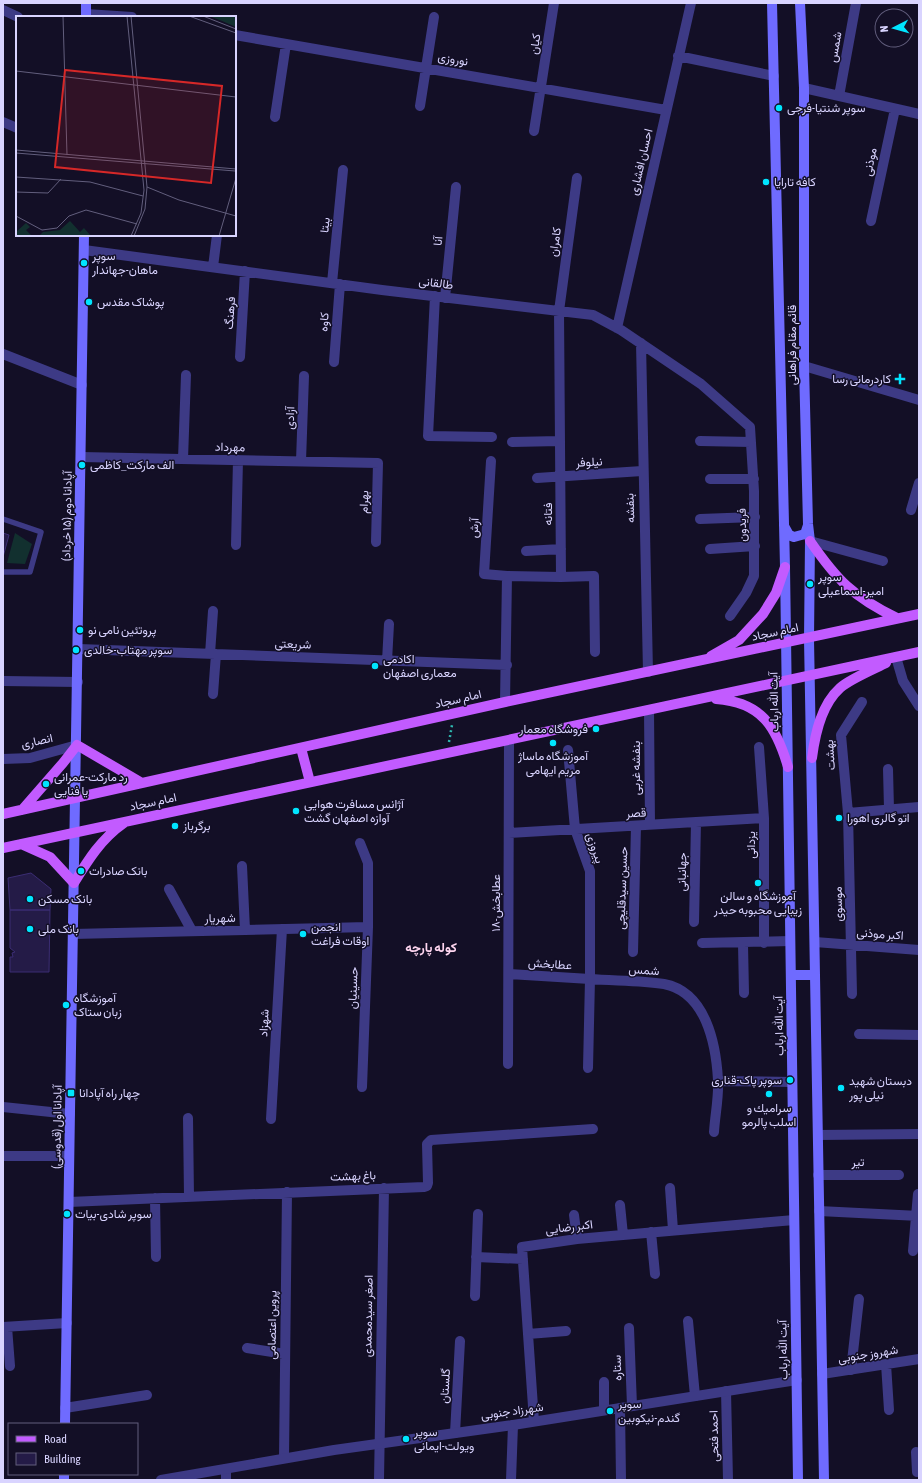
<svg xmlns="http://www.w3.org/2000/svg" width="922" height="1483" viewBox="0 0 922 1483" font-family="'Asap Condensed',Vazirmatn,sans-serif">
<rect width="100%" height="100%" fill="#130f26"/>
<path fill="#12302f" d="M15,533L32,544L25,564L7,563Z"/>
<path fill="#241b47" stroke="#3b2d73" d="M3,533L9,535L3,557Z
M31,873L51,889L50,910H10L8,878Z
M10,910H50L49,972H10V957H13L12,953L15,952L10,948Z"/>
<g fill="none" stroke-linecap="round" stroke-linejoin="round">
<path stroke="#2fb8b0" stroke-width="2.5" stroke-dasharray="2 3" stroke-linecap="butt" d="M449,742L452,725"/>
<path stroke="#3d3a85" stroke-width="5.5" d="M3,519L41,532L30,572H3"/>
<path stroke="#3d3a85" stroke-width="10" d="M3,10L18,17
M86,14L132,17
M235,35L666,110
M678,56L774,76
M804,88L919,114
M839,96L856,3
M420,106L434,17
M275,117L286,44
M3,122L17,128
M534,131L554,3
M577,178L559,311L561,577L594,576L595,652
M871,221L895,109
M84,250L382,290L593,315L621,330L701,384L750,427L754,491V576L746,593L730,616
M213,267L217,235
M332,283L343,170
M435,296L428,436L492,437
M445,298L456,187
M617,328L691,3
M641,343L648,672
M3,354L82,385
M240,357L245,271
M334,362L340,284
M804,366L919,400
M700,441L751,442
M512,442L560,441
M81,457L378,463L376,542
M183,459L186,375
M301,461L304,376
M491,461L484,574L507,576L505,702
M537,478L642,471
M710,479H754
M911,510L919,483
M700,519L755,517
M810,541L883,561
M236,545L238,460
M710,549L755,546
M526,551L561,549
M507,576L561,577
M79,649L507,665
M210,654L213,611
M896,657L903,681L919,706
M387,661L389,624
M3,681L78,682
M213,694L216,654
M649,710L650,825
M759,747L764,818V943
M3,759L30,758L77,745
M888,769L889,809
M848,813L919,807
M509,833L764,818
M360,843L368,863V927L362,1087
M242,866L245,930
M169,889L192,931
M694,922L696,822
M73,934L368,927
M815,942L919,950
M702,943L790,941
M743,944L744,993
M633,952L636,826
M509,974L590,979V871L575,829L568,750
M852,994L848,813L841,735L862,702
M859,1034L919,1035
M508,1064L509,741
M588,1068L590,979C614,981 640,980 664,984C706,992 716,1044 718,1080C719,1097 715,1115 714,1132
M718,1081L792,1082
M3,1107L70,1114
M188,1118L189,1197
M271,1119L282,929
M818,1135L919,1134
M3,1156H69
M818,1175H899
M670,1188L673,1230
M155,1198L156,1257
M69,1202L424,1187L427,1186L428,1183L427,1144L431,1140L593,1129
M620,1205L623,1235
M819,1211L919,1216
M574,1215L577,1239
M651,1232L655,1274
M913,1251L918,1194
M476,1257L523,1259
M475,1296L478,1214
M688,1321L695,1396
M3,1327L67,1323
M7,1327L10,1366
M629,1328L632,1406
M528,1334L566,1331
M247,1348L285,1354
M886,1364L889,1410
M851,1370L859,1299
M822,1374L919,1359
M604,1382V1410
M726,1391L728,1480
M65,1408L147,1395
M620,1408L621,1480
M534,1421L522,1247L577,1239L794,1220
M455,1433L460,1341
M916,1452L917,1472L919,1471
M284,1458L287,1192
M226,1469V1480
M379,1480L384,1188
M511,1480L513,1425"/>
<path stroke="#3d3a85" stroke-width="10" d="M161,1480L334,1450L513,1425L797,1380"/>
<path stroke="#6f6bff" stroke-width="10" d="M772,3L785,567L798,1480
M800,3L804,88V366L808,524L810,541L809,639L824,1480
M86,17V3
M784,526L789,535L794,537L805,534L808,525
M791,975H815
M65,1424L84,235
M64,1480V1474"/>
<path stroke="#c25bff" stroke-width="10" d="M810,541C837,580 853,597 897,618
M711,656L739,640L763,614L776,593L785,567
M716,699C761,702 776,726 788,767
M301,748L310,782
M812,758C815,734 821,705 840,688C850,679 874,669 886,663
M22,810L63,763L77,745L142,783
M3,814L505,702L919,614
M21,844L50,857L74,883C88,860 101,839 124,823
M3,848L919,652"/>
</g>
<g fill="#00e5ff" stroke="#130f26" stroke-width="1.5">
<circle cx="779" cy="108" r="4"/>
<circle cx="766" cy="182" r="4"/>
<circle cx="84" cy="263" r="4"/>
<circle cx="89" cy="302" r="4"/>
<path d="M898 373h4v4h4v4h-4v4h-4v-4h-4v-4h4z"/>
<circle cx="82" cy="465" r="4"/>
<circle cx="810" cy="584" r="4"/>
<circle cx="80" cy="630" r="4"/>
<circle cx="76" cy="650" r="4"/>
<circle cx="375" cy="666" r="4"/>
<circle cx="596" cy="729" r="4"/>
<circle cx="553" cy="743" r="4"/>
<circle cx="46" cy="784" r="4"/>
<circle cx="296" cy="811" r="4"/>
<circle cx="839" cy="818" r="4"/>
<circle cx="175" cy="826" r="4"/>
<circle cx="81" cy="871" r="4"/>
<circle cx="758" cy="883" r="4"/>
<circle cx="30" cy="899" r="4"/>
<circle cx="30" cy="929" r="4"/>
<circle cx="303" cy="934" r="4"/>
<circle cx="66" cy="1005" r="4"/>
<circle cx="790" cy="1080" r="4"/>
<circle cx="841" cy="1088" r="4"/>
<rect x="67" y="1089" width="8" height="8" rx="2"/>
<circle cx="769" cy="1094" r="4"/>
<circle cx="67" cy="1214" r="4"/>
<circle cx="610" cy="1411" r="4"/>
<circle cx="406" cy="1439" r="4"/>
</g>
<g text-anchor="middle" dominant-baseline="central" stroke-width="3" stroke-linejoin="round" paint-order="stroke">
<g font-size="12" fill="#d9d4ff" stroke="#130f26">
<text transform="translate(535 44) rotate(-82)">کیان</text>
<text transform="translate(835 47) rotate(-80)">شمس</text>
<text transform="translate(453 59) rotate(10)">نوروزی</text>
<text transform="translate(641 162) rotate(-77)">احسان افشاری</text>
<text transform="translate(870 162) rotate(-78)">موذنی</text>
<text transform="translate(325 225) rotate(-84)">بیتا</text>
<text transform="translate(438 241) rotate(-85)">آنا</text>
<text transform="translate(555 242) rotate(-82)">کامران</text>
<text transform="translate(436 283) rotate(7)">طالقانی</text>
<text transform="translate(230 313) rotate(-86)">فرهنگ</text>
<text transform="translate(324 322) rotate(-85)">کاوه</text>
<text transform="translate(792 345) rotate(-90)">قائم مقام فراهانی</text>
<text transform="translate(290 418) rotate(-88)">آزادی</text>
<text transform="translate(230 447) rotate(1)">مهرداد</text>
<text transform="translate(589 462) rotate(-3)">نیلوفر</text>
<text transform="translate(364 502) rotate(-88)">بهرام</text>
<text transform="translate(630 508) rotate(-92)">بنفشه</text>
<text transform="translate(548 514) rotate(-90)">فتانه</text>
<text transform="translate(67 516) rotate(-89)">آپادانا دوم (۱۵ خرداد)</text>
<text transform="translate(742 525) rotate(-91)">فریدون</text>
<text transform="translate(474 528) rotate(-87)">آرش</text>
<text transform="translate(775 632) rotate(-12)">امام سجاد</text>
<text transform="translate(293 644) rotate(2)">شریعتی</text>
<text transform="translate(458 699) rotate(-13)">امام سجاد</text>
<text transform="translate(774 702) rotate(-91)">آیت الله ارباب</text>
<text transform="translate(37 741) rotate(-12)">انصاری</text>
<text transform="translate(830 755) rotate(-94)">بهشت</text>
<text transform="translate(636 768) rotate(-90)">بنفشه غربی</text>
<text transform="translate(153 802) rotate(-12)">امام سجاد</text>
<text transform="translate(636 813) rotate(-3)">قصر</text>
<text transform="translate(751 845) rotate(-90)">یزدانی</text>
<text transform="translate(595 848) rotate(71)">پیروزی</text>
<text transform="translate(682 872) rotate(-89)">جهانبانی</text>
<text transform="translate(622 888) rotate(-88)">حسین سیدقلیچی</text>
<text transform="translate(496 903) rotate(-90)">۱۸-عطابخش</text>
<text transform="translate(838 904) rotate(-91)">موسوی</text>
<text transform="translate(220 918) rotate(-1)">شهریار</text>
<text transform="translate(880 934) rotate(4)">اکبر موذنی</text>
<text transform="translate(550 964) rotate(4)">عطابخش</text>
<text transform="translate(644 970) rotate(4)">شمس</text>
<text transform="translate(353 988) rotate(-88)">حسینیان</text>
<text transform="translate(264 1023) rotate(-87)">شهزاد</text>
<text transform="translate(779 1026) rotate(-91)">آیت الله ارباب</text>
<text transform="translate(57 1127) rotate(-89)">آپادانا اول (قدوسی)</text>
<text x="858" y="1162">تیر</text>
<text transform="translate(353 1176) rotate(-2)">باغ بهشت</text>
<text transform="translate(569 1227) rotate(-7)">اکبر رضایی</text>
<text transform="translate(368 1316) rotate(-89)">اصغر سیدمحمدی</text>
<text transform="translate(272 1325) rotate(-89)">پروین اعتصامی</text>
<text transform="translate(783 1350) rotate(-91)">آیت الله ارباب</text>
<text transform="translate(868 1354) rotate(-9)">شهروز جنوبی</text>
<text transform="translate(617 1368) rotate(-92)">ستاره</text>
<text transform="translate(445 1386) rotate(-87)">گلستان</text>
<text transform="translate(512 1411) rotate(-8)">شهرزاد جنوبی</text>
<text transform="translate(714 1436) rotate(-91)">احمد فتحی</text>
</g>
<g font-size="12" fill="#d9d4ff" stroke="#130f26" text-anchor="start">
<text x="787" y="108">سوپر شنتیا-فرجی</text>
<text x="774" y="182">کافه تارایا</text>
<text x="92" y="256">سوپر<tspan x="92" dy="14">ماهان-جهاندار</tspan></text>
<text x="97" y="302">پوشاک مقدس</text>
<text x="891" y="379" text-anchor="end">کاردرمانی رسا</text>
<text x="90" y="465">الف مارکت_کاظمی</text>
<text x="818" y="577">سوپر<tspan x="818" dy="14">امیر-اسماعیلی</tspan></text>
<text x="88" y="630">پروتئین نامی نو</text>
<text x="84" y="650">سوپر مهتاب-خالدی</text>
<text x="383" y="659">اکادمی<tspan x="383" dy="14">معماری اصفهان</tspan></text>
<text x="588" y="729" text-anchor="end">فروشگاه معمار</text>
<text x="553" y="756" text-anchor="middle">آموزشگاه ماساژ<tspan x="553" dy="14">مریم ایهامی</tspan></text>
<text x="54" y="777">رد مارکت-عمرانی<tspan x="54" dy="14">یا فنایی</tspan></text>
<text x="304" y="804">آژانس مسافرت هوایی<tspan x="304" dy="14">آوازه اصفهان گشت</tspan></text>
<text x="847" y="818">اتو گالری اهورا</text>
<text x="183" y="826">برگرباز</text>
<text x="89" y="871">بانک صادرات</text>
<text x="758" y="896" text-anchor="middle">آموزشگاه و سالن<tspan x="758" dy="14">زیبایی محبوبه حیدر</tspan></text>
<text x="38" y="899">بانک مسکن</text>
<text x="311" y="927">انجمن<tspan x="311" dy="14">اوقات فراغت</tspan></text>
<text x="38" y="929">بانک ملی</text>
<text x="74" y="998">آموزشگاه<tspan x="74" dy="14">زبان ستاک</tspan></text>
<text x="782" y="1080" text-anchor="end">سوپر پاک-قناری</text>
<text x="849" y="1081">دبستان شهید<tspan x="849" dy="14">نیلی پور</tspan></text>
<text x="79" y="1093">چهار راه آپادانا</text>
<text x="769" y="1108" text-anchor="middle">سراميك و<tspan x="769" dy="14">اسلب پالرمو</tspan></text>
<text x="75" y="1214">سوپر شادی-بیات</text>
<text x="618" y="1404">سوپر<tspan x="618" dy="14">گندم-نیکوبین</tspan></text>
<text x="414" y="1432">سوپر<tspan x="414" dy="14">ویولت-ایمانی</tspan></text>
</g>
<g font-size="13" font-weight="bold" fill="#ffd6f0" stroke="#130f26">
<text x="431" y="947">کوله پارچه</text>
</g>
</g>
<g transform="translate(16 16)">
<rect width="220" height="220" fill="#130f26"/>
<path d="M193,0H220V11L206,5ZM54,205L64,216L68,212L74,219L23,220L27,216L44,214ZM10,207L14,211L10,214L16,220H0V216Z" fill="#12302f"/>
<path fill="none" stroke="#625e7d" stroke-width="1" d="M47,0L51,139M111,0L128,174L125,197L115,220M115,0L131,171L129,193L118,220M173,0L220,17M187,0L220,13M0,55L220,81M0,134L220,153M0,137L219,155M0,161L74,166L127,180M131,171L163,184L220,200M0,176L32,177L45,163M0,200L26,214L41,212L53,200L70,194L121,208M203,220L220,162"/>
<path fill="#d62828" fill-opacity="0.15" stroke="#d62828" stroke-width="2" d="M49,54L206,70L195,167L39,151Z"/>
<rect width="220" height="220" fill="none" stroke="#d9d4ff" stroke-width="2"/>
</g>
<rect width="922" height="1483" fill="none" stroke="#d9d4ff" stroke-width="8"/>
<rect x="8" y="1423" width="130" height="52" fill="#130f26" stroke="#625e7d"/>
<rect x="16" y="1436" width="20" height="6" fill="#c25bff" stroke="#625e7d"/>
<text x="44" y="1443" font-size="12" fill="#d9d4ff">Road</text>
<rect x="16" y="1453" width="20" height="12" fill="#241b47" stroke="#625e7d"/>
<text x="44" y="1463" font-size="12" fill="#d9d4ff">Building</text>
<g transform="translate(894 28) rotate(264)"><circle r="19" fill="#130f26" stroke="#625e7d"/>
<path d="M0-3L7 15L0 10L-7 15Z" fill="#00e5ff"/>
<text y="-6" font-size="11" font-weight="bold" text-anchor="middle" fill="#d9d4ff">N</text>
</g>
</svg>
